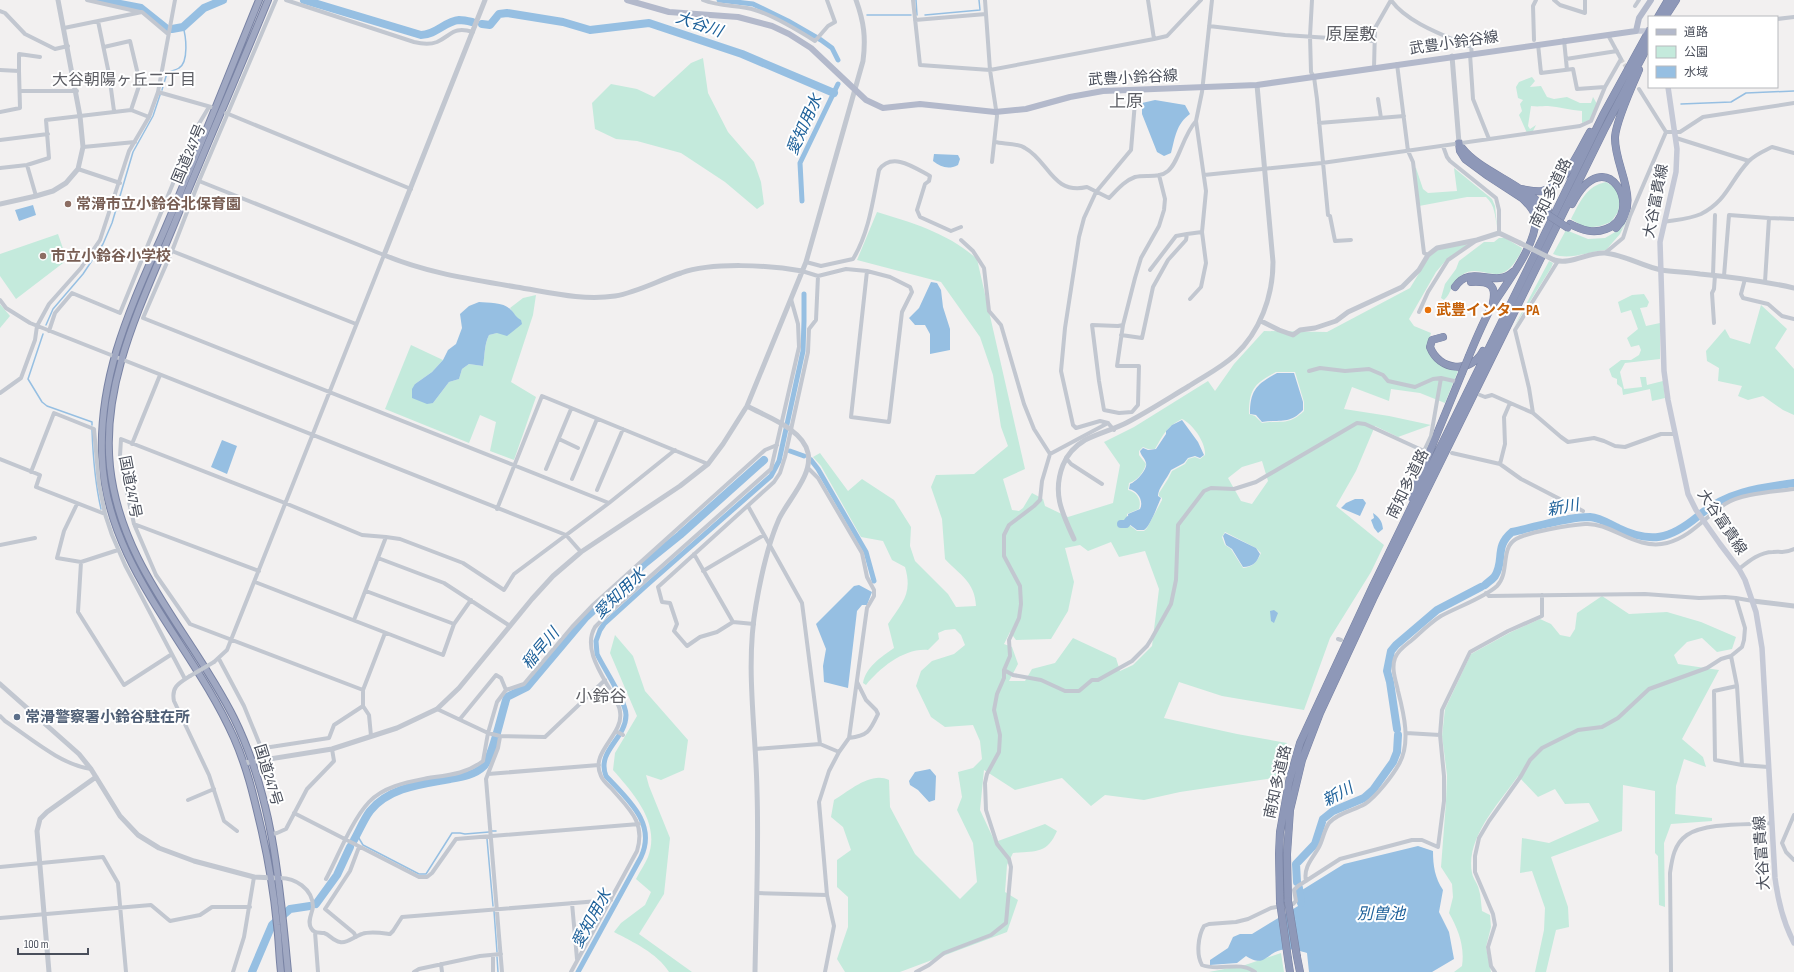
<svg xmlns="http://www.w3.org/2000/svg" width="1794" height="972" viewBox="0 0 1794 972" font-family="'Sofia Sans Condensed','Noto Sans JP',sans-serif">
<rect width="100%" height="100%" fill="#f2f0f0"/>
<path fill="#c4eadc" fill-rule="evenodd" d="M703,58L708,93L728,132L754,162L761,182L764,204L757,209L725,182L681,153L637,141L616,139L595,129L592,103L611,84L637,89L654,97L691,63Z
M1532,77L1535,81L1530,87L1541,86L1547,97L1554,99L1567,97L1580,103H1591L1593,97L1597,104L1590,120L1582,123V111C1570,110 1559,107 1548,106C1542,106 1538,107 1531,106L1528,126L1530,129L1536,125L1533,131L1527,133L1519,115L1522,111L1520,104L1523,100L1518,98L1516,87L1519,82Z
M1414,168H1416L1423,189L1428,193L1457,191L1454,168L1492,199L1495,206L1497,227C1495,216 1495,205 1486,197H1467L1419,206Z
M1606,182L1616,188L1620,200L1618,212L1611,222L1600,226L1586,228L1571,219C1580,202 1586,186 1606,182Z
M877,212C913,223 948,233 977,259L1025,469L1003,479L1012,510L1019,511L1023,508L1032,493L1043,499L1045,506L1068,517L1113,503L1120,465L1104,442L1134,427L1208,381L1215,391L1234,364L1264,331L1327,332L1410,288L1429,257L1439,249L1469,244L1447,259L1436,272L1409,319L1414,326L1431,333C1423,356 1438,365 1458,371L1445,403L1420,393L1391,389L1389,401L1352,387L1344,409L1389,416L1431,425L1398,437L1375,426L1356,471L1336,506L1384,545L1371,572L1330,638L1304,710L1222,696L1179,682L1164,718L1237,734L1287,743L1280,777L1180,792L1144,800L1105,795L1091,806L1062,778L1015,790L984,770L980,810L995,842L1045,824L1057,831C1047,854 1036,851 1013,853L1007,865L1005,892L1018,900L1007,932L900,972H845L837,959L848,927V897L837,887V860L851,850L843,827L831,817L834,800C849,791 871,771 889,780L890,807L915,854L960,899L977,882L973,843L957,810L962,797L958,772L973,768L982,759L980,741L973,725L945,727L931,717L916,686L921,671L932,661L954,654L965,645L961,635L955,629L945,630L938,633L939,639L928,650C904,648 880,668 866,685L863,683C866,667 881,657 894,648L888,624C902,603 913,594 905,567L892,560L883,541L861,537L821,466L813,457L820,453L848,491L862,479L894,500L911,527L910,546L915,561L948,594L956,607L976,606C975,582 960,575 945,559L942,519L931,487L936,475L974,474L1008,446L1001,427L993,375L980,337L941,282L857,260ZM1276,372H1295L1304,402V411C1288,426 1282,420 1262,423L1255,416L1249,414C1249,388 1255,383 1276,372ZM1182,419C1193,424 1206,443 1205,455L1200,459L1195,457L1188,459L1185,464L1172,471L1168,479L1159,493V496L1162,498V500L1147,528L1144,531H1137L1128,524L1127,514L1139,509C1142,500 1137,492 1128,490L1129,483C1137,481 1144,472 1146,464L1139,455V451L1143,447L1148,449H1155C1164,434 1166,427 1182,419ZM1262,461L1268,481L1252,504L1241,501L1228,478L1242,467ZM1225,532L1256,548L1261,553C1257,562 1253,567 1243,568L1231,549L1225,545L1222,537ZM1111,542L1119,557L1145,551L1159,589L1152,646L1133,665L1120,671L1116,658L1073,638L1055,663L1032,669L1025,681H1009L1018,664L1012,647L1004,644L1010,632L1016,640L1051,639L1068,611L1074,582L1065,548L1080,545L1088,551Z
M1630,214L1620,234L1606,250C1589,251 1570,261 1553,254L1566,230L1588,239L1605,238L1622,228Z
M58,234L67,260L16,299L0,276V254Z
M1499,238H1505L1522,248C1521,254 1518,257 1515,262C1497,288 1481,262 1462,275C1451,282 1452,293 1444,300L1441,298L1445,284L1456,269L1459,261L1484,242H1494Z
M1549,261L1553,263L1551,268L1514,327Z
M1644,294L1649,302L1647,307L1640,308L1646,326L1660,323V359L1625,363L1620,372L1624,389L1642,387L1640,377H1646L1647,385L1663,381L1665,398L1652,401L1650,389L1623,395L1622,388L1617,384V379L1612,377L1609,369L1621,360H1631L1639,355L1641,350L1639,345L1631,347L1627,338L1638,329L1631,310L1621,313L1618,302L1632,295Z
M536,295L533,315L511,382L536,397L514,460L490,451L496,422L480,415L469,443L385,409L411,345L443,360L432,372L415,384L433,403L449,382L459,379L462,369L469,364L483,366C485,355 484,345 489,335L497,333L516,317L510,308L523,298Z
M0,304L10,316L0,328Z
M1761,305L1787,329L1775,348L1794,369V415L1783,410L1763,396L1748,400L1738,396L1742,386L1718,381L1719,368L1707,361L1706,351L1725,329L1730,338L1750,344Z
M1602,596L1629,614L1667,612L1701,622L1736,637L1732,649L1717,652L1702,638L1687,642L1674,655L1678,664L1719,670L1682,739L1703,757L1706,767L1684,759L1676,786L1675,814L1712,818V821L1671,824L1664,843L1665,907L1659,905L1658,856L1655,853V791L1623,785L1622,831L1551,857L1568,907L1569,927L1556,930L1546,972H1535L1544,930L1545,908L1532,871L1520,873L1522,838L1549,843L1599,821L1589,803L1565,804L1555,789L1538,797L1518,776C1500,802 1465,838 1472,873C1473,879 1478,884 1479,890C1481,896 1481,904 1482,911L1490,915L1491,927L1486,947L1491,972H1454L1462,966C1465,946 1458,929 1449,913L1453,897L1452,884L1441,867L1446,802L1447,775L1442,736L1445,709L1471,654L1511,632L1540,619L1551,624L1560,635L1570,637L1575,629L1577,613Z
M615,635L633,656L645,691L688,740L684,770L661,780L646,775L649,786L670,838L664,894L639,934L692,972H669C657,953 633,942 614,932L621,923L645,905L651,892L636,879C640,871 645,864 648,857C661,823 633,793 613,770L615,753L637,716L610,653Z
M1281,953L1284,972H1209L1245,965Z"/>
<path fill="#96bfe2" d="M1155,100L1185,105L1190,114C1176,124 1175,138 1171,153L1164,156L1157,152L1142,114V103Z
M934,154L958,155L960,159L958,165C948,170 941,167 933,161Z
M33,205L36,215L19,221L15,210Z
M931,282L937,283L941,290L943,307L950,329V350L930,354V334L925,325H915L909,318L919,308Z
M479,302C488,303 503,302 510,309C515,313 515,317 521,320L522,324L507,336L497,333L489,335C484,345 485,355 483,366L469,364L462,369L459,379L449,382L433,403L427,404L412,398V389L415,384L432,372L443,360L448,350L456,344L462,328L460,314L469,306Z
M1277,373H1294L1303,402V410C1289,425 1280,419 1262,422L1256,415L1250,414C1250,390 1257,384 1277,373Z
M1182,420L1198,442L1204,455L1200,458L1195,456L1188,458L1184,463L1171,470C1167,479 1158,488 1158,496L1161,498C1158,504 1150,527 1144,530C1143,530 1137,530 1137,530L1129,524L1128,514L1140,509C1144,501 1138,491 1129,489L1130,484C1136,482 1148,469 1146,463C1145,458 1141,456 1140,451L1143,448L1148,450L1156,449L1166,434V431L1172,425Z
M222,440L237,446L227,474L211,467Z
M1355,499H1363L1366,503L1360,516L1341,508L1346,503Z
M1373,513C1380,518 1382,521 1383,529L1378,533L1374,528L1371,520L1374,518Z
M1225,533L1256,548L1260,554C1257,562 1253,567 1243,567L1232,549L1226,545L1223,536Z
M859,585L872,592L867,605H862L857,611L848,688L824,682L823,666L826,649L816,624L854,586Z
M1274,610L1278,613L1274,623L1271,621L1270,611Z
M930,769L936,776L935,800L929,802L918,790L910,785L909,781L915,772Z
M1418,846L1433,851C1433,866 1435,878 1443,890L1439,912L1449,932L1454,959L1432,972H1309L1307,953C1300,951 1289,948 1281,950C1265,954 1265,968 1246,956L1237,963L1210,965V960L1228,948L1233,937L1240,934H1252L1303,903L1302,890L1344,864Z"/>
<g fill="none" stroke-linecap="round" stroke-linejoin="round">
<path stroke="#96bfe2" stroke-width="1.5" d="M916,0L917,15
M867,15H911
M925,15L980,10L979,0
M162,90L167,73C171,71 176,70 179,68C189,62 186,36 183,27
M1681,104L1731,102L1746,93L1794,91
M46,325L53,309L83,274L103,244L112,223L133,152L153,116L160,95
M43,334L28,379L42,402L47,406L92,422V425
M92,430C93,457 95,483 101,509
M492,831H496
M357,835L363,845L419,874H426L452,833H460L465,834L489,832
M487,839L493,906
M494,911L497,952
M497,957L498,972"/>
<path stroke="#96bfe2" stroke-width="5" d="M719,0L753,4L788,21L821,40L832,48L838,60
M802,201L800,163L838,84
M790,451L804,456
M811,460L818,469L866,552L874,581
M578,972L641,857C657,823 627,799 606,776C596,751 626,739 626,715C626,701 604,669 597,654L596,641L600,630L604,624L647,585L771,476L779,461L803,351L804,321V294"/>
<path stroke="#96bfe2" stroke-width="8" d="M100,0L141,8L166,28
M304,0L421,35C436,35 445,21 459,20C463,20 468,21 472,22
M482,24L490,25L499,14L507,13L563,22L590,30L649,23L742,54L834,93
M172,29L183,27L204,8L223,0
M1702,513C1730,491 1760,488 1794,483
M1121,524H1126L1129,520
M1485,585C1488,582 1493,579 1495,576C1505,560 1494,547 1512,532C1536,527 1566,517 1590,517C1601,518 1609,524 1618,528C1651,544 1670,539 1697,517
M1397,729L1390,682L1387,671L1391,651L1396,645L1437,610L1481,587
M354,840C359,831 364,819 370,811C389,787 423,784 450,779C462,777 475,775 484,766C493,756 502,711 507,697L527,687L586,617L644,564L680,535L764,460
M1297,882L1296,864L1315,844L1323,819L1333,811L1364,798L1373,790L1393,762L1397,752L1398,735
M1299,888L1301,903
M316,904L337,875L350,847
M252,972L272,925L290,909L310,906"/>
<path stroke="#d0d0d2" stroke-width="4" stroke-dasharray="4 2" stroke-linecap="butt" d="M1621,59L1628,70
M1279,782L1290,777"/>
<g stroke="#7983a4" stroke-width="8">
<path id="trunk" d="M259,0C236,56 214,113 190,169C179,195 169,221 157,247C127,316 99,379 102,457C106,565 192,643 234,738C248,770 254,798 262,832C269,863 274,894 277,925C279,941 279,956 281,972
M268,0C237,76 204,151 173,227C142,303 101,382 110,467C121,567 191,632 234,718C273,797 280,886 288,972"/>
</g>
<g stroke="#7983a4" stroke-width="8">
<path id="motorway" d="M1658,17L1668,0
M1665,17L1676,0
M1459,143L1460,151L1465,159L1488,176L1545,213
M1462,148C1475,165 1503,177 1520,189C1530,195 1539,202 1548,209
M1521,189C1528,190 1535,192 1542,191C1564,188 1580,149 1590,132
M1570,224C1582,230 1593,234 1606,229C1647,214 1606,137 1572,204
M1616,228C1643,201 1614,168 1615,137C1616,121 1632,86 1639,70
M1471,282C1488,281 1497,284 1493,302
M1455,287C1471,263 1495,289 1513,272
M1443,337L1432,340L1430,347C1439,371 1471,374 1483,351
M1469,356C1476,339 1483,322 1492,306C1505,285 1540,241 1535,216C1533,207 1524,200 1518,194
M1411,497L1462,373
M1288,901L1287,854L1290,810L1302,760L1320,713L1373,599L1604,130L1649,44
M1280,902L1279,854L1280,832L1289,782L1300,743L1372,588L1439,450L1603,115L1649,31
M1297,957L1300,972
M1288,959L1290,972"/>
</g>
<path stroke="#c2c7d0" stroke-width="4" d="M87,0L140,12
M276,0L199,181L172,251L143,318L609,503L675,450
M286,0L414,42C422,44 429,45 437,42C452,35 453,26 473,32
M703,0C720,7 738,5 755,10C772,15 799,31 815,41L828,26L835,22L827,0
M913,0L920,65L990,70L1154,39L1167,36L1201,0
M985,0L990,70L997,116L992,162
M1148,0L1154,39
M1312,0L1310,36L1311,72L1314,77L1317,99L1328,215L1330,216L1335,241L1351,240
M1391,0C1407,23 1446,36 1471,47L1472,54
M1554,0L1560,5L1585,13V0
M1635,6L1639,0
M0,11L5,13L25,34L55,49L68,46
M1777,19L1794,17
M915,20L986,14
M98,21L109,74L114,111
M1209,26L1285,35L1374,41
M64,28L142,12L168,34
M1534,40L1533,6L1536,0
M1564,40L1567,70
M1538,44L1541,73L1573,69L1577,89L1605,87
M104,47L130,41L140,83L131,110
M1470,54L1473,99L1489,139
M1566,59L1617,51
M1397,64L1408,151L1413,162L1424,253L1428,255
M1374,68L1375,28L1391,0
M0,70L19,71L20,108L0,112
M19,71V54L40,57
M20,91H77
M158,92L211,107
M1378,99L1381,118
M226,113L411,189
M1319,123L1404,116
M1666,132H1680L1703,117L1794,103
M1676,138L1749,161
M0,140L48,134
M995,142C1003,144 1018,143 1025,148C1049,161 1052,195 1087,187L1109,198C1117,190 1124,181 1135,177C1145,174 1159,179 1168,171C1179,162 1183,135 1196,121
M1443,146L1447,157L1450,161L1496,198L1499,210V233
M83,147L135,142
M27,165L36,196
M0,168L27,165L49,158L46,120L131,110L149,117
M78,169L120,183
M1204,175L1322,163L1580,126L1591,121L1605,87L1621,59L1608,35
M199,181L384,255L227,650L214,662
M1664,222C1675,220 1690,219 1701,214C1727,201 1730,181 1748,162C1754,155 1764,151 1772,147L1794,153
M961,240L973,251L984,268L989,311L1001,325L1024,404L1034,429L1050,454
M172,251L356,324
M1605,253L1623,238L1630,216L1666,132L1639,89
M806,262L821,266L853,259C869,233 873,200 879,170C892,151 915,168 930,176L929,181L925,184L917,210L920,217L951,231L961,227
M1150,270L1176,236L1187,234
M802,271L818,276L846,269L867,271
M867,271L890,277L910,287L912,292L902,312L889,422L851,417Z
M1713,275L1715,215
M1724,276L1729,215L1769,218
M1745,279L1741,294L1743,298L1768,304L1782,316L1794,319
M1765,282L1769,218L1794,219
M1190,299L1201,287L1206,263L1202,232L1206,191L1196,121L1202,92L1212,0
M0,300L6,308L30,323L566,535L581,552
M1419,312L1428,292L1448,260L1477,240
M1714,323L1712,293L1714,289L1715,275
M1123,325L1118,326L1092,325L1099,381L1104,410L1119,413L1132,412L1138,405L1139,366H1117L1123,325L1135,278L1141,258L1159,226L1164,210L1165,199L1159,175
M49,331L55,313L72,293L120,313L194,132L209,107
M1121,335L1142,338L1153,287L1168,260L1186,240L1187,234L1202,232
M1309,371L1320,368L1345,371L1369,369L1383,375L1388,381L1415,387L1433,379L1441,378L1454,381
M0,393L21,378L35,340L37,326L49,304L81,268L100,240L129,151L149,117L158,92L175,0
M1480,395L1485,397L1492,395L1533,413L1561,437L1568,442L1594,438L1604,441L1615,446L1625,447L1661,434H1675
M1533,413L1529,388L1515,330L1558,261
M1108,423L1100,421L1076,428L1073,425L1061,371L1065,328L1079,237L1084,218L1096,192L1131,150L1136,90
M559,439L578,448
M132,444L160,375
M1452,453L1500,464L1521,479L1583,511
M1066,458L1071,464L1102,484
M0,459L40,475L36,487L105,514
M1500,464L1505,444L1504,417L1510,403
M808,468L818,478L862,553L867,577L874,590V596L867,608L849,738L839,752L829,771L819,802L827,895L834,926L825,972
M546,469L571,409
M31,472L54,413L94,429L99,484L105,514L112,535L125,565L185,679
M572,479L597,419
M597,490L623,429
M77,504L64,531L57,558L81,562
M748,506L802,603L820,744
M497,509L542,396L708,464
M134,524L259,571
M386,537L400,539L463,563L504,590L514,574L609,503
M0,545L35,538
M118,550L81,562L78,612L124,685L172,654
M694,554L733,622
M378,558L444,583L510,626
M1739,569C1749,561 1760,552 1773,552C1784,551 1783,554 1794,549
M703,571L764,535
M255,582L443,655L454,624L471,600
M366,591L454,624
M1486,593L1489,596L1645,594L1699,598L1725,597L1736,598
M354,620L386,537L362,535L285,503L121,439L120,456L124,480L134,524L156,575L190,624L363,690
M754,624L733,622L717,632L700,637L687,646L674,631L677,624L670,603L662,602L658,587L774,482L780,473L785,457L808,352L809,329L816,320L818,276
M1338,639L1341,640
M1731,656L1737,686L1742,765
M219,659L244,706L260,745L264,748L329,738L334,725L363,706
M1004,670L1013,675L1041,680L1065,691H1079L1092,680H1098L1132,661L1147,646L1152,638L1171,604L1176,580L1178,525L1204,491L1211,488L1234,489L1256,482L1357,423L1365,424L1424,451L1431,436L1441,378
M190,676C179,683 171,687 174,701L209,775L224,821L237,831
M1737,686L1714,691L1715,760L1742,765L1768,767
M437,709L488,733L500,736L545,737L605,680
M0,716L5,721C29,737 61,765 91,769
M460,719L496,675L501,678L506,690
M616,731L623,735
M1406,733L1440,735
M371,736L369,715L363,706V690L385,633
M500,737L498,748L486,779L502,972
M849,738C868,736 870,731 878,714L876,710L866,700L857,682
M755,749L820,744L839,752
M488,774L599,765
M188,800L214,789
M294,813L419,877H427L432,873L456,839L639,824
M1794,815L1782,843L1786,852L1794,860
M272,834L277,833L286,829L307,789L334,761L332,749
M0,867L103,857L118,883L126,972
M278,878C295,877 313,889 313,907C312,914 307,921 311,928C314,934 319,932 324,933C330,935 333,941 340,942C347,944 355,936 362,934C370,931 382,933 390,934L393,931L402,917L611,900
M326,879C338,856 352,820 369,802C384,786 408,782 428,778C449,775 466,774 483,761L488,733L497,702L506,690L524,684L572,627L593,605L765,450L777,445
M1306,881C1303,867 1313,858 1319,847C1323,840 1324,830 1329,823C1337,813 1355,810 1365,804C1376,797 1393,775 1399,764C1411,743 1404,714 1398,691C1396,681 1391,669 1395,658C1398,650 1406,645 1412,640C1421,632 1431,622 1441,616C1457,607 1484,598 1497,586C1510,573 1500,548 1516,539C1528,532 1570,525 1585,524C1612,522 1635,551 1667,543C1691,537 1705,517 1725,504C1742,493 1774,492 1794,489
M757,893L827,895
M572,903L577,959
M0,918L151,905L170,921L200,915L212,907H250
M315,932L318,972
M356,937L354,933L325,909L350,871L359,847
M441,964L442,972
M233,972L244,937L254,877
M414,972L419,969L480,956L501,954
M493,972V955
M571,972L637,851C646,822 629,809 611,788C608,785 603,781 601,776C589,752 624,735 620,712C620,706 615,700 613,695C603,676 582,649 595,627C599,623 604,618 608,614L771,469L799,347L798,324L791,299
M916,972L929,965L944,953L991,935L1006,923L1011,867L1009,859L997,844L986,810L985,783L987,774L999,752L1000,735L994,710L997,694L1004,678V670L1010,656L1009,640L1019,618L1021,604L1020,586L1004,556V535L1009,525L1034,506L1040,500L1042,481L1050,454L1108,423L1114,430
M1255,972C1240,960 1219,972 1202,965C1196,955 1198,936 1204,926L1209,924L1236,922L1248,919L1271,908L1293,904L1296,901L1294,890L1298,886L1340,859L1412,840H1422L1438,847L1444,801V776L1440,735L1442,710L1470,652L1508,631L1542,616V595
M1495,972L1491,966L1488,947L1495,925L1493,914L1475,872V856L1479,838L1489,821L1521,776L1530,760L1542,748L1578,730L1602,727L1618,718L1649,689L1707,668L1721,659L1731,656L1742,647L1744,640L1745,628L1736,598L1753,601
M1671,972L1670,873C1672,859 1674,844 1687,835C1706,822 1749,825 1772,823"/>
<path stroke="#c2c7d0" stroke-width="5" d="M485,0L384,255C427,273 470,279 516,287C548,292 582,301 615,296C638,292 659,280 681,273C712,262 769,265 802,271
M1452,56L1459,143
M0,204L36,196L53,191L66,183L78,169L83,147L80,116L58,0
M1554,260C1571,265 1588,252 1605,253C1625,255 1642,266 1661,270C1673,272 1687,272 1700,274C1732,277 1763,281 1794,288
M1261,321L1279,330L1293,335L1300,330L1315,328L1336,321L1348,312L1402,287L1419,270L1428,255L1437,248L1477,240L1499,233L1520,243
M747,406C767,417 803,429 808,453C813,475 788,500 779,519C767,546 761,576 756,605C745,666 756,730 757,791C759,852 756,912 755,972
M1074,539C1062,513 1052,493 1063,465C1067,455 1075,446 1085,440C1099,433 1115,429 1128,422C1149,411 1169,398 1189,386C1204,376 1221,368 1235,355C1260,332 1273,296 1273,262L1257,85
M1753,601L1794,606
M0,684L79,754L91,769L120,816L138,835L159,848L194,861L254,877L274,878
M244,763L332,749L397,728L437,709L459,688L532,599L553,576L581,552L680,486L708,464L723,444L747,406L806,262L863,61C866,38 864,22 856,0
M49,972L37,831L40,819L47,812L96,777"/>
<path stroke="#c5c9d6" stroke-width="5.5" d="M1636,31H1649
M1668,87L1677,149L1676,172L1660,242L1664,371L1668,400L1688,494L1696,510L1720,544L1739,569L1745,580L1756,612L1762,648L1775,878C1778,901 1783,922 1794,943"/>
<path stroke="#b3b9cb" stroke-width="6" d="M627,0L669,12L738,17L772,26L789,34L811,48L866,100L883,108L920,104L995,112L1026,109L1070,97L1103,91L1257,85L1636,31L1639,18L1651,0"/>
<use href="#trunk" stroke="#a0a8c2" stroke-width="6"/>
<use href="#motorway" stroke="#8e98b8" stroke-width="7"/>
<g stroke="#7983a4" stroke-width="8" stroke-linecap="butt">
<path id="motorway-bridge" d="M1545,213L1568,228
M1462,373L1469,356
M1288,901L1297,957
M1280,902L1288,959"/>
</g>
<path stroke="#c2c7d0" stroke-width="4" d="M190,676L214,662"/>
<path stroke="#c2c7d0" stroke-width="5" d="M1520,243L1554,260"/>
<use href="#motorway-bridge" stroke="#8e98b8" stroke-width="7"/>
</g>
<g fill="#8d6e63" stroke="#fff" stroke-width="1.5">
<circle cx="68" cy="204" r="4"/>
<circle cx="43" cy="256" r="4"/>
</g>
<circle fill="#e8710a" stroke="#fff" stroke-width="1.5" cx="1428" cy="310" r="4"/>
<circle fill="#5c6f8a" stroke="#fff" stroke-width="1.5" cx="17" cy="717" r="4"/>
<g text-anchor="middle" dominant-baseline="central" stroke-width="4" stroke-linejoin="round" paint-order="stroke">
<g font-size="15" fill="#4a4f5b" stroke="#fff">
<text transform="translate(1454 43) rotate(-8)">武豊小鈴谷線</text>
<text transform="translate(1133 78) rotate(-3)">武豊小鈴谷線</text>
<text transform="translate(189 154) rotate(-67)">国道247号</text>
<text transform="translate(1551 193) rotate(-64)">南知多道路</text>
<text transform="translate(1656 201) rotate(-79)">大谷富貴線</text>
<text transform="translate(1408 484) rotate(-64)">南知多道路</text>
<text transform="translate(130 487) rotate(79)">国道247号</text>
<text transform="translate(1722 522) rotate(56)">大谷富貴線</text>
<text transform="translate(268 775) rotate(73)">国道247号</text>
<text transform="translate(1278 782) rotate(-77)">南知多道路</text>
<text transform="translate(1762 853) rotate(-94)">大谷富貴線</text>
</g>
<g font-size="15" font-weight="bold" fill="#785e54" stroke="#fff" text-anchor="start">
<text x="76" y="204">常滑市立小鈴谷北保育園</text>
<text x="51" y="256">市立小鈴谷小学校</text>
</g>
<g font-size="15" font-weight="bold" fill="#c56008" stroke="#fff" text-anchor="start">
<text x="1436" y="310">武豊インターPA</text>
</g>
<g font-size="15" font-weight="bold" fill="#4e5e75" stroke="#fff" text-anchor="start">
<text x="25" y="717">常滑警察署小鈴谷駐在所</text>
</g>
<g font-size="16" font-style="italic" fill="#1e619a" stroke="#fff">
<text transform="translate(699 25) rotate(19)">大谷川</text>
<text transform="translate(805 125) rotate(-66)">愛知用水</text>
<text transform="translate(1563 508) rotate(-10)">新川</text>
<text transform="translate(620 594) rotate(-44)">愛知用水</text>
<text transform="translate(541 649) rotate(-50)">稲早川</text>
<text transform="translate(1338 795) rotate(-28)">新川</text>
<text x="1381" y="914">別曽池</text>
<text transform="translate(592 919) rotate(-61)">愛知用水</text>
</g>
<g font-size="16" fill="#5d5e64" stroke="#fff">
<text x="124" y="80">大谷朝陽ヶ丘二丁目</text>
</g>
<g font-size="17" fill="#5d5e64" stroke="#fff">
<text x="1351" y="35">原屋敷</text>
<text x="1126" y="102">上原</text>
<text x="601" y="697">小鈴谷</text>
</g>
</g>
<rect x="1648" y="16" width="130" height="72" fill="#ffffff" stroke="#b7b9bd"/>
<rect x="1656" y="29" width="20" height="6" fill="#b3b9cb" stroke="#b7b9bd"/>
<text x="1684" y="36" font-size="12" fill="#4a4f5b">道路</text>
<rect x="1656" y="46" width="20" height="12" fill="#c4eadc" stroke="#b7b9bd"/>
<text x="1684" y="56" font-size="12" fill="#4a4f5b">公園</text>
<rect x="1656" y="66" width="20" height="12" fill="#96bfe2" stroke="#b7b9bd"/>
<text x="1684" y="76" font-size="12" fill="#4a4f5b">水域</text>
<path d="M18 948v6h70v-6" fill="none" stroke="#4a4f5b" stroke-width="2"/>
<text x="24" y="948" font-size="12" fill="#4a4f5b" stroke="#ffffff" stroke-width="3" paint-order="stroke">100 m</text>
</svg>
